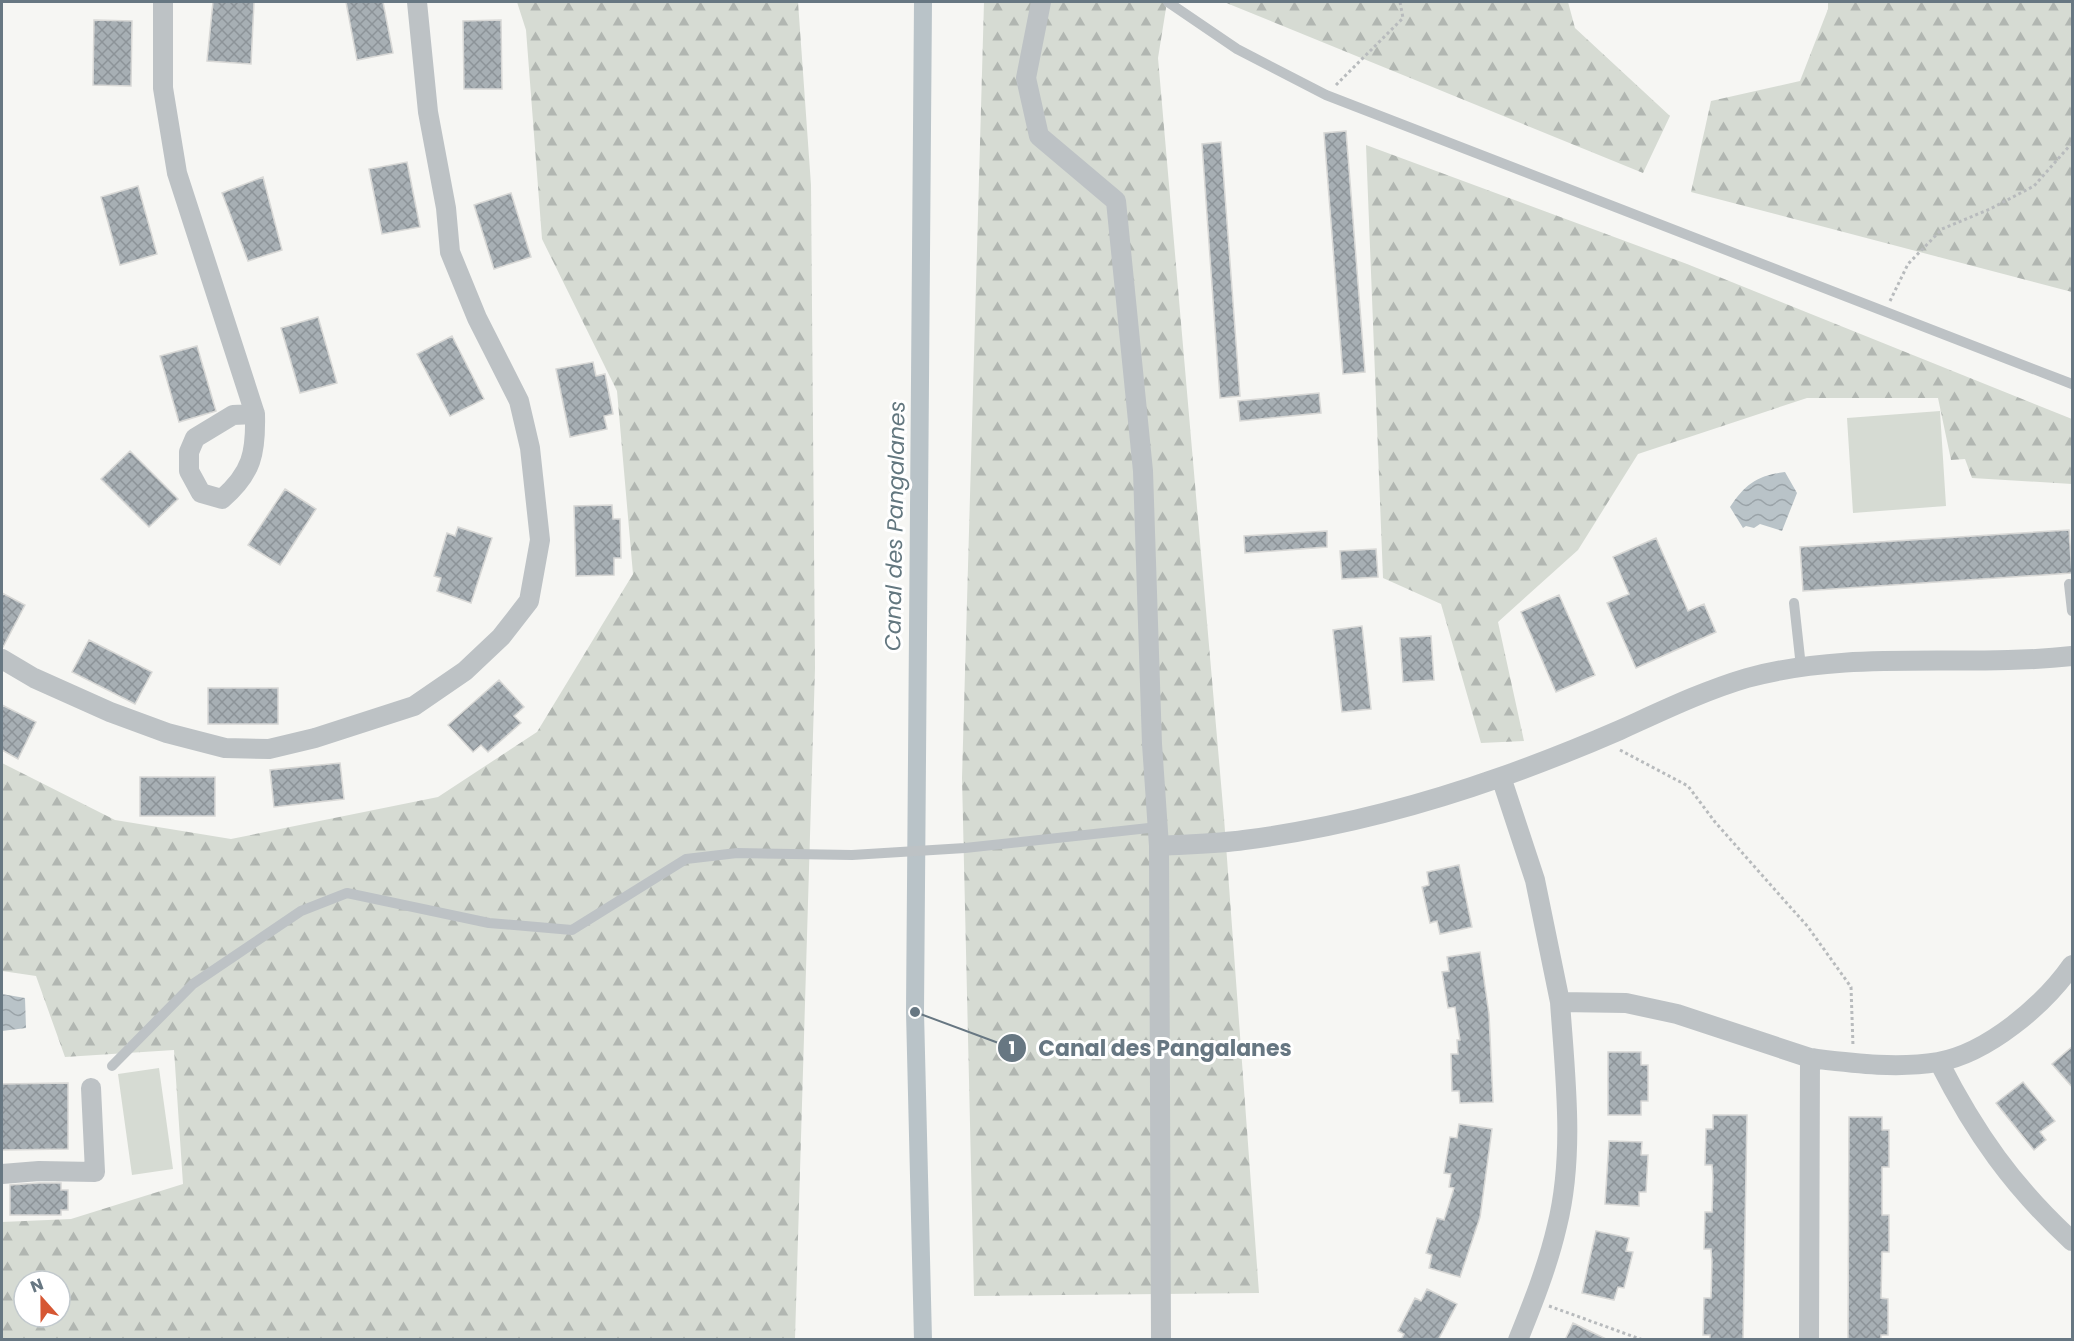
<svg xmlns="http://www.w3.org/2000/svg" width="2074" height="1341" viewBox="0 0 2074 1341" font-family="Poppins,sans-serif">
<defs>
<pattern id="forest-firs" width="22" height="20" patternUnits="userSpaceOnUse" patternTransform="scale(1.5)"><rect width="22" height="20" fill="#d6dbd3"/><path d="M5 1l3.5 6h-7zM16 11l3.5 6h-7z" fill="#b1b6b1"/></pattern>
<pattern id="water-waves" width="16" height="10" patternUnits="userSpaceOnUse" patternTransform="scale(1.5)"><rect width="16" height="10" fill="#b9c3c8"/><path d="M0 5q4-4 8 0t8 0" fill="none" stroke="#9aa3a8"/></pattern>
<pattern id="building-cross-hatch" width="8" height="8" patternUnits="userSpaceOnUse" patternTransform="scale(1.5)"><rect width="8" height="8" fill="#a7afb4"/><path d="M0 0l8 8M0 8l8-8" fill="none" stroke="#8c9398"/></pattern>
</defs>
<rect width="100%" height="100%" fill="#f6f6f3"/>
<path fill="#d6dbd3" d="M1940,411L1946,506L1853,513L1847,418Z
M159,1068L173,1169L132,1175L118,1074Z"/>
<path fill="url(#forest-firs)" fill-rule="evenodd" d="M517,2H798L811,185L815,668L795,1339H2V1222L71,1219L183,1184L174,1050L65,1057L36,976L2,971V763L115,820L231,839L438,797L537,732L633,574L617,391L542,239L526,30ZM24,1281H60V1317H24Z
M984,2H1167L1158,58L1224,818L1259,1293L974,1296L962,778Z
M1224,2H1568L1575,28L1670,116L1643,173Z
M1828,2H2072V292L1691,192L1711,101L1800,81L1828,9Z
M1366,145L1687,264L2072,419V484L1972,478L1965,459L1951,460L1938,398H1807L1638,454L1578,550L1498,622L1524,741L1481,743L1441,604L1383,578Z"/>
<path fill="url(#water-waves)" d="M1785,472L1797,493L1782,531L1760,524L1754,528L1746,526L1743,528L1730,507C1745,484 1758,475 1785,472Z
M2,994L25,998L26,1028L2,1031Z"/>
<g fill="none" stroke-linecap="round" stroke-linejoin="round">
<path stroke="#b9c3c8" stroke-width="18" d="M923,1340L915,1012L923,2"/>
</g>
<path fill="url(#building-cross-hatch)" stroke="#d8d8d6" stroke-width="1.5" d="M213,2H254L251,64L207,61Z
M346,2H383L393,53L357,60Z
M94,20L132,21L131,86L93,85Z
M501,20L502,89H464L463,21Z
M1346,131L1365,372L1343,374L1324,133Z
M1221,142L1240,396L1220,398L1202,144Z
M407,162L420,227L382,234L369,169Z
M263,177L282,250L248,261L222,193Z
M138,186L157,254L120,265L101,197Z
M511,193L531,257L494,269L474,205Z
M318,317L337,383L300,393L281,328Z
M452,336L484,399L450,416L417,354Z
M197,346L216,411L179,422L160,356Z
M593,362L596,376L605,374L613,414L604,416L607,429L570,437L556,369Z
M1319,393L1321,413L1240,421L1238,401Z
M130,451L178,499L149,527L101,479Z
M285,489L316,509L280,565L248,545Z
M612,505L613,519H620L621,558H614V575L576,576L574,506Z
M458,527L492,538L471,603L437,591L441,578L434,576L447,533L455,536Z
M2069,530L2072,573L1803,591L1800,547Z
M1327,531V547L1245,553L1244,536Z
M1656,538L1688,611L1704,604L1716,632L1636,668L1607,603L1629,594L1613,557Z
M1376,549L1378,577L1342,579L1340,551Z
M2,593L25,605L3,647H2Z
M1559,595L1595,675L1556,692L1521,612Z
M1362,626L1371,709L1342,712L1333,630Z
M1431,636L1434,680L1403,682L1400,638Z
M89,640L152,672L135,704L72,672Z
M499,680L524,707L514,716L521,723L488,752L481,745L473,752L448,725Z
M208,688H278V724H208Z
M2,705L36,722L18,759L2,750Z
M340,763L344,799L274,807L270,770Z
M140,777H215V816H140Z
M1459,865L1472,927L1440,934L1437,921L1430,923L1422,887L1429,885L1427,872Z
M1480,952L1489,1014L1493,1102L1460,1103L1459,1091H1452L1451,1054H1458L1457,1040H1460L1455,1007L1448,1008L1442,972L1449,971L1447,957Z
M2073,1046V1088L2052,1064Z
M1608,1052H1641V1065H1648V1101H1641V1115H1608Z
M2023,1082L2055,1121L2040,1132L2046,1140L2034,1150L1996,1103Z
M68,1083V1149L2,1150V1084Z
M1713,1115H1747L1743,1340H1710V1335H1703L1704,1298H1711L1712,1262L1711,1249H1704L1705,1212H1712L1713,1178L1712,1165H1705L1706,1129H1713Z
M1849,1117H1882V1130H1889V1167H1882V1215H1889V1252H1882L1881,1298L1888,1299V1335H1881V1340H1848Z
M1459,1124L1492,1129L1480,1217L1460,1277L1429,1268L1432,1255L1426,1253L1437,1218L1444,1220L1454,1188L1449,1187L1451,1174L1444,1173L1450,1137L1457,1138Z
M1609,1141L1642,1142L1641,1155H1648L1646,1192H1639V1206L1605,1204Z
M39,1183H61V1190H68V1210H61V1215H10V1185Z
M1596,1231L1629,1238L1626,1251L1633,1252L1624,1288L1618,1287L1614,1300L1582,1293Z
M1427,1289L1457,1304L1438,1340H1401L1404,1334L1398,1331L1415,1298L1421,1301Z
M1573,1323L1608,1340H1565Z"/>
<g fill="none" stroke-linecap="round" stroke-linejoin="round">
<path stroke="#b8bbbd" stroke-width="3" stroke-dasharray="3 3" stroke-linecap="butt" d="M1336,85L1403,18L1400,2
M1890,301L1908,264L1942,229L1990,209L2034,186L2072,143
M1620,750L1688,786L1715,822L1808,927L1851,987L1853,1046
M1549,1306L1643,1340"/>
<path stroke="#bdc2c5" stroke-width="10" d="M1168,2L1237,49L1326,95L2072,384
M2069,584L2072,611
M1794,603L1801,667
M112,1066L193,984L301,911L347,893L489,923L572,930L686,859L737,853L852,855L965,848L1158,827"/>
<path stroke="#bdc2c5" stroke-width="20" d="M163,2V88L177,173L255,414C256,453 252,473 222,499L201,493L189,471V452L195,438L233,415L255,414
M1041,2L1026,78L1039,136L1116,201L1143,471L1152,744L1159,846C1187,844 1216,844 1244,840C1330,829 1419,806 1501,777C1541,763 1581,747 1620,730C1662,711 1703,691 1747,678C1853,649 1964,668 2072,656
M2,659L34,678L110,712L167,733L225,748L269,749L315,738L414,706L465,671L501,637L529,601L540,540L530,448L519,401L477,318L450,252L446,208L428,112L417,2
M1501,777L1535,880L1560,1002
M1159,846L1161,1340
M1939,1062C1975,1133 2013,1187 2072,1241
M2,1174L39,1171L95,1172L91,1088
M1518,1340C1533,1303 1548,1265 1557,1226C1575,1154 1565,1075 1560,1002L1626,1003L1677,1014L1810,1058
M1809,1340L1810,1058C1852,1063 1896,1069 1938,1062C1988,1053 2044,1005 2072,965"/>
</g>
<g text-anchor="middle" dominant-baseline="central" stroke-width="6" stroke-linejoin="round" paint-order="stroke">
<g font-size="22" font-style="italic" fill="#63777f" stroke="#fff">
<text transform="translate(895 526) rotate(-89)">Canal des Pangalanes</text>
</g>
</g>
<path fill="none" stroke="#677782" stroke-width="2" d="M915 1012L1012 1048"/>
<g fill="#677782" stroke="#fff" stroke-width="2">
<circle cx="915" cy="1012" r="6"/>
<circle cx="1012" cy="1048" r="15"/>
</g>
<g font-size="18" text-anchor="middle" font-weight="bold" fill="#fff">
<text x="1012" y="1054">1</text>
</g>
<g font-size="22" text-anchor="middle" font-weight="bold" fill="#677782" stroke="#fff" stroke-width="6" stroke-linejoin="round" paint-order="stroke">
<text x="1165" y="1056">Canal des Pangalanes</text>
</g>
<rect width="2074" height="1341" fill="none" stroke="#677782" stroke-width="6"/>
<g transform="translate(42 1299) rotate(339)"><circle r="28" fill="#ffffff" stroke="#c2c9cd" stroke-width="1.5"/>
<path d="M0-4.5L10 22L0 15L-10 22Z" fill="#d65733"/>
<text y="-9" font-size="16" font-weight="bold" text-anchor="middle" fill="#677782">N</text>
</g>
</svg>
